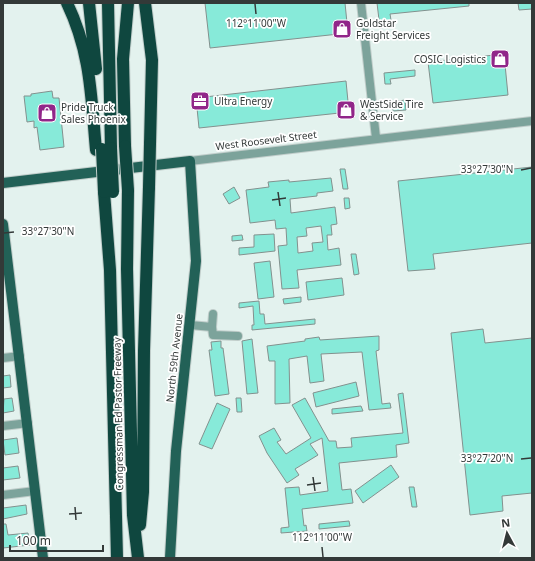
<svg xmlns="http://www.w3.org/2000/svg" width="535" height="561" viewBox="0 0 535 561" font-family="'Noto Sans',sans-serif">
<rect width="100%" height="100%" fill="#e3f2ee"/>
<path fill="#87ead9" stroke="#83918e" fill-rule="evenodd" d="M205,3H345L348,33L210,48Z
M377,3H469V6L390,14L392,26L380,28Z
M518,3H532V9L519,10Z
M504,54L508,95L433,103L428,62Z
M415,70V76L390,79L391,84H385L384,73Z
M346,81L349,112L199,128L196,98Z
M52,91L53,98H59L64,147L40,150L37,127L34,128V121L27,122L24,96H31V94Z
M405,100L406,110L393,111L392,102Z
M532,167V243L433,254L435,269L408,271L398,181Z
M340,169H345L348,189H343Z
M331,178L333,191L317,193V196L290,199L291,213L335,207L337,224L331,225L332,235H327L328,250L339,248L341,265L297,270L299,288L282,289L278,246L287,245L286,228L276,229L275,220L250,223L246,190L269,187L268,182L289,180V182ZM321,226L323,242L312,243L313,251L298,253L297,237L307,236L306,228Z
M234,187L240,198L229,204L223,194Z
M344,198H349L350,208L345,209Z
M274,234L275,251L239,255V248L254,247V235Z
M242,235L243,240L232,241V236Z
M351,254H356L359,274L354,275Z
M270,261L274,297L258,299L254,263Z
M342,278L344,295L308,300L306,282Z
M301,297V302L284,304L283,299Z
M259,301L260,314H264L265,324L315,319V324L252,330V325H254L253,306L239,308V303Z
M483,329L485,343L532,338V493L502,496L503,511L470,515L451,333Z
M379,336V350L376,351L382,404L390,403L391,408L369,410L362,352L321,354L324,381L310,383L307,356L289,359L290,403L275,404V361H269L267,346L305,341V339L319,337L320,340Z
M252,339L258,393L247,394L242,341Z
M221,341V348H223L229,394L215,396L209,350H212L211,342Z
M10,375L11,387L3,388V376Z
M356,382L359,396L316,407L313,393Z
M403,393L409,443L396,445L397,457L339,463L342,490L351,489L353,503L302,509L304,526L306,525L307,531L281,533V528L289,527L285,488L299,487L300,495L328,491L322,438L310,444L318,455L295,469L299,475L287,483L267,453L259,436L274,428L281,440L277,442L286,454L311,438L292,405L305,398L329,441H336L337,448L352,447L351,438L403,433L398,394Z
M12,398L14,411L3,413L4,399Z
M236,398H241L242,412H237Z
M217,403L230,409L212,449L199,444Z
M361,406L363,411L332,414V409Z
M17,438L19,453L5,455L3,440Z
M391,465L399,477L363,503L355,491Z
M18,466L20,478L3,480V468Z
M409,487H414L417,507H412Z
M26,505L27,514L3,519V508Z
M349,521L350,526L319,529V524Z
M3,524H6L8,535L28,533L30,545L3,548Z"/>
<g fill="none" stroke-linecap="round" stroke-linejoin="round">
<g stroke="#c0cdca" stroke-width="10">
<path id="minor" d="M361,3L376,138
M190,161L532,121
M190,325L212,327L213,335L238,336
M212,327L213,314
M3,358L20,356
M3,426L28,423
M3,495L35,491"/>
</g>
<g stroke="#c0cdca" stroke-width="12">
<path id="major" d="M3,183L190,161L196,261L176,451L170,558
M3,224L43,558"/>
</g>
<g stroke="#c0cdca" stroke-width="14">
<path id="highway" d="M67,3C91,53 91,96 96,150
M89,3L96,69
M108,3L111,148
M145,3L152,60L150,144
M125,146L123,59L128,3
M128,190L127,269L133,515L138,558
M104,192L110,270L117,558
M140,525L143,492L144,351L149,187"/>
</g>
<use href="#minor" stroke="#7ca39b" stroke-width="8"/>
<use href="#major" stroke="#226157" stroke-width="10"/>
<use href="#highway" stroke="#0f473f" stroke-width="12"/>
<g stroke="#c0cdca" stroke-width="14" stroke-linecap="butt">
<path id="highway-bridge" d="M125,146L128,190
M111,148L113,192
M102,149L104,192
M149,187L150,144"/>
</g>
<use href="#highway-bridge" stroke="#0f473f" stroke-width="12"/>
</g>
<path fill="none" stroke="#333938" stroke-width="1.5" d="M255,4L256,14M521,170L531,168M278,192L280,206M272,200L286,198M4,233L14,232M521,459L531,458M313,477L315,491M307,485L321,483M75,507L76,520M69,514L82,513M322,547L323,557"/>
<defs>
<g id="shop-square" transform="scale(1)"><rect x="-9" y="-9" width="18" height="18" rx="4" fill="#912689" stroke="#fff"/><path d="M-5-2.5h2.3a2.7 3.5 0 0 1 5.4 0H5L5.5 6h-11ZM-1.5-2.5h3a1.5 2.3 0 0 0-3 0Z" fill="#fff"/></g>
<g id="office-square" transform="scale(1)"><rect x="-9" y="-9" width="18" height="18" rx="4" fill="#912689" stroke="#fff"/><path d="M-6-3h4V-5.5h4V-3h4V5H-6ZM-1-4.5V-3h2v-1.5ZM-6 0V1H6V0Z" fill="#fff"/></g>
</defs>
<g fill-rule="evenodd">
<use href="#shop-square" x="342" y="29"/>
<use href="#shop-square" x="500" y="59"/>
<use href="#office-square" x="200" y="101"/>
<use href="#shop-square" x="346" y="110"/>
<use href="#shop-square" x="47" y="113"/>
</g>
<g text-anchor="middle" dominant-baseline="central" stroke-width="3.5" stroke-linejoin="round" paint-order="stroke">
<g font-size="10" fill="#333938" stroke="#fff" text-anchor="start">
<text x="356" y="23">Goldstar<tspan x="356" dy="12">Freight Services</tspan></text>
<text x="486" y="59" text-anchor="end">COSIC Logistics</text>
<text x="214" y="101">Ultra Energy</text>
<text x="360" y="104">WestSide Tire<tspan x="360" dy="12">&amp; Service</tspan></text>
<text x="61" y="107">Pride Truck<tspan x="61" dy="12">Sales Phoenix</tspan></text>
</g>
<g font-size="10" fill="#333938" stroke="#fff">
<text transform="translate(266 140) rotate(-7)">West Roosevelt Street</text>
<text transform="translate(174 358) rotate(-84)">North 59th Avenue</text>
<text transform="translate(118 414) rotate(-91)">Congressman Ed Pastor Freeway</text>
</g>
</g>
<g font-size="10" text-anchor="middle" fill="#333938" stroke="#fff" stroke-width="3.5" stroke-linejoin="round" paint-order="stroke">
<text x="256" y="27">112°11'00"W</text>
<text x="487" y="173">33°27'30"N</text>
<text x="48" y="235">33°27'30"N</text>
<text x="487" y="462">33°27'20"N</text>
<text x="322" y="541">112°11'00"W</text>
</g>
<rect width="535" height="561" fill="none" stroke="#333938" stroke-width="8"/>
<g transform="translate(507 533) rotate(353)" stroke="#ffffff" stroke-width="3" paint-order="stroke">
<path d="M0-3L7 15L0 10L-7 15Z" fill="#333938"/>
<text y="-6" font-size="11" font-weight="bold" text-anchor="middle" fill="#333938">N</text>
</g>
<path d="M10 545v6h93v-6" fill="none" stroke="#333938" stroke-width="2"/>
<text x="16" y="545" font-size="12" fill="#333938" stroke="#ffffff" stroke-width="3" paint-order="stroke">100 m</text>
</svg>
